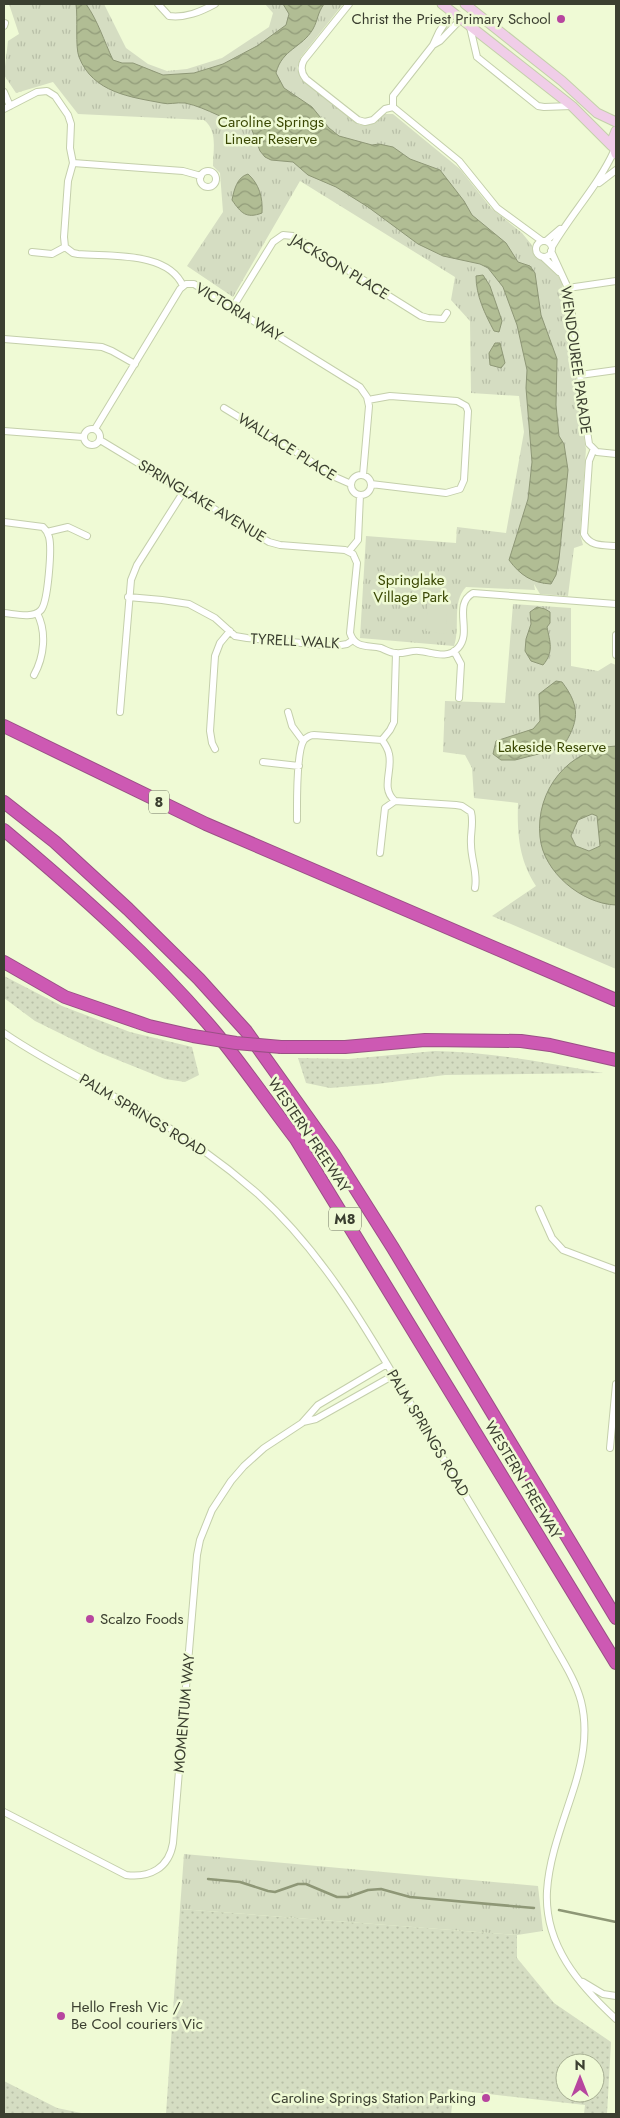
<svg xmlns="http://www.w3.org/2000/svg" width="620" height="2118" viewBox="0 0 620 2118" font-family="Jost,sans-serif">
<defs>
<pattern id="grass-dots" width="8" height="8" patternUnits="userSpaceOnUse" patternTransform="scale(1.25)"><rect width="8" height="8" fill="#d5ddc2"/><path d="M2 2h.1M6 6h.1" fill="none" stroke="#b8bfa7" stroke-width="1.8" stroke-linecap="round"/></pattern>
<pattern id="park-tufts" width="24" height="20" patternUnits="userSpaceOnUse" patternTransform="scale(1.25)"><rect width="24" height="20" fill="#d5ddc2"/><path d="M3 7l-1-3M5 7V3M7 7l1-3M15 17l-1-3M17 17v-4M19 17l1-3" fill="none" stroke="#b8bfa7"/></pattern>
<pattern id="water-waves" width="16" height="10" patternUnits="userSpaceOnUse" patternTransform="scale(1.25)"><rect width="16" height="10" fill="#b1bd94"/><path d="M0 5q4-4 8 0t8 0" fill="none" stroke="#919b79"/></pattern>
</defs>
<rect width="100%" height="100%" fill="#effad5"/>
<path fill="url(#grass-dots)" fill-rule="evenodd" d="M4,976L62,1006L130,1032L192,1047L199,1075L185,1082L165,1079L98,1052L35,1021L4,998Z
M435,1051C492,1052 547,1063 603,1073L445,1075L377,1084L330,1088L306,1083L298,1058L349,1059Z
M180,1909L517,1935V1958L554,2003L611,2042L607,2114H584L585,2105L454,2090L451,2114H166ZM565,2063H595V2093H565Z
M4,2081L57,2108L86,2114H4Z"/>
<path fill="url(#park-tufts)" d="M9,4H104L126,48L148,64L167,71L187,69L222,58L269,27L273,13L265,4H343L301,57L297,68L301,78L360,125H370L384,114H393L460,169L491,208L522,233L531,244L536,256L547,262L555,270L562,283L575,359L577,398L586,449L580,534L583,545L574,548L568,596L540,594L534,584L535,590L466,587C451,603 461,627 454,646L360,638L366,536L456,543L457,527L506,533L524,432L519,396L471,393L470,321L451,300L455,277L300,181L233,297L187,266L223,212L220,173L213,166C213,150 218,131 204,120L78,114L53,82L16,93L4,75L8,41L19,34Z
M513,604L571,608V666L598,671L611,663L616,665V969L492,916L536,886C519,860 517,834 518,803L474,798L472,768L465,755L443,752L445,701L505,703Z
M184,1854L538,1886L543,1931L517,1935L180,1909Z"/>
<path fill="#d5ddc2" d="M429,593L448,594L446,634L426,631Z"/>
<path fill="url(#water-waves)" stroke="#8e9776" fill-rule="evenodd" d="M76,4H86C98,21 104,41 113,60L122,63H133L163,75L194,73L223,64L257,46L286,25L289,14L283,4H324C317,14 318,20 313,29C302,48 282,49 276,73L284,88L312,107L329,128L339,136L372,145L379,144L393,147L410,159L440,170L464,201L472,215L506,243L518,262L530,266L535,273L541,315L557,359L556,405L559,436L564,444L568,470L559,559L556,575L551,584C532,583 520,575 509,560L528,499L532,462L526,388L527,370L517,325L503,287L488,268L480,264L443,256L418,244L368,207L336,187L308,175L293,162L271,160L265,157L260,151L250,125C225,122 209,108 185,103C176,102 169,105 162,103C131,97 93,93 79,57C75,47 78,18 76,4Z
M248,174C259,184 263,197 262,213C246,219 241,213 232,200C234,190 237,177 248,174Z
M483,275L490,286L502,321L499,332L494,331C485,314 476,296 476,276Z
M495,343H500L505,363L501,368L490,365L489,353Z
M537,607L545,609L550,612V623L547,627C550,642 554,652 543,665L531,661L525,651L526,639L531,624L530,612Z
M556,681L562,682C581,707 579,722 562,748L515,760H501L493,754L496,741L533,729L540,721L539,694Z
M616,746V905C582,904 543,872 540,837C535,790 569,748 616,746ZM592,814L597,816L600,846L589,851L576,846L571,836L578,820Z"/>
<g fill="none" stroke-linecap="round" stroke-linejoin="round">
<path stroke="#8e9776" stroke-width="2.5" d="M208,1879L240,1882L268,1891L275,1892L298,1884H306L337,1897H348L368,1890L381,1889L410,1897L534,1908
M559,1910L616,1922"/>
<g stroke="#c4cfab" stroke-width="8">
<path id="minor" d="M158,4L169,16C186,18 200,12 215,4
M349,4L304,60C300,67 301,73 306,79L358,120L365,122L373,120L385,109L393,107
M452,12L439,32L433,45L393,96V107L459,161L497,208L542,241
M4,26L5,23
M470,27L477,57L538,106L544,107L572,106
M433,45L440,41L461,19
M4,92L10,106
M4,109L37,92L47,91L55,96L68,115L71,124L70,148L73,163L68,181L64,237L65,247L73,253L78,254C110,257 168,251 183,286
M73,163L183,171L201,176
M200 179a8 8 0 1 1 16 0a8 8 0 1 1-16 0Z
M599,183L616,170
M546,241L560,229
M536 249a8 8 0 1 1 16 0a8 8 0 1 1-16 0Z
M552,247C571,214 598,186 614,151
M551,251L568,288L579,361L582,398L589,444L597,452L616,454
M32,252L52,254L65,247
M543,257L559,272
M568,288L616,281
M233,307L273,242L283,235L293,236L421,316L428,318L443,319L447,313
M4,339L102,347L112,351L135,364
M580,375L616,370
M368,400L390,396L457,401L466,406L468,411L464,480L460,489L446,493L371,484
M224,408L309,460L326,473L351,484
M84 437a8 8 0 1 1 16 0a8 8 0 1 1-16 0Z
M95,429L180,289L186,284H194L360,387L367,397L369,406L363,475
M4,431L83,437
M100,440L269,542L280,545L345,550L353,554L357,563L350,633C355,649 368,645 381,648C386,650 390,653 396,653C404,654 411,650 419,651C432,652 447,660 458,648C473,632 452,605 473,593L616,604
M593,451L589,461L584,534C590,547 604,545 616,546
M351 485a10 10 0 1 1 20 0a10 10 0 1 1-20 0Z
M4,522L43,527C46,530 48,533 49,537C52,548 48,602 41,610C33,619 15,614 4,613
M47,532L68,527L87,536
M349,551L358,540L360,495
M128,597L162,600L189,604L215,618L235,636L247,638L335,646L347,644L353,640
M616,635V655
M454,651L461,664L459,698
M396,653L394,722L390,730L382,740C385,744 388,749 389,754C393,771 380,788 395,801L456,805L462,806L471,812C474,823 470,834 471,844C471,860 478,873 475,888
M34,675C44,657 47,632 37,613
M120,712L131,580L137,565L184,491
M288,712L292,726L303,741
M215,749L212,743L210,731L215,656L220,643L230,631
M263,762L299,766
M297,820C297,804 296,751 304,740C307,737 310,735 314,735L382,740
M380,853L385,808L395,801
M4,1033C49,1064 99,1087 146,1114C186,1137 224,1164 258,1194C319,1249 362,1321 403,1391C434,1443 465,1495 497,1548C515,1578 533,1609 551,1640C562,1660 575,1679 581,1701C589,1733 582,1764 572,1794C562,1825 549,1858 547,1891C544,1945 579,1985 616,2019
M539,1209L552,1238L563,1250L616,1270
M303,1422L316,1419L394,1375
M610,1448L616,1384
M4,1812L126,1875C150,1878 169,1868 173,1843L197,1555L200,1540L212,1510L231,1481L244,1466L264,1448L302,1423L318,1405L387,1364
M583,1982L603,1994L616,1996"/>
</g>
<g stroke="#c4cfab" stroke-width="11">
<path id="secondary" d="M442,4L572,106L612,146
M465,4L562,81L597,113L616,122
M616,131L612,141L616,154"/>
</g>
<g stroke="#9a5085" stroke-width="14">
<path id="motorway" d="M4,726L206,824L616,1000
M4,802L55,842L128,909L199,979L246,1031L333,1153L393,1248L616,1618
M4,830C79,893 153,958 216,1033C244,1067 269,1104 296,1139L616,1663
M4,962L65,997L149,1026L193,1036
M281,1047H345L425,1040L521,1041L550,1045L616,1060"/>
</g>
<use href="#minor" stroke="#fff" stroke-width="6"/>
<use href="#secondary" stroke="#f0cde8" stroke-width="9"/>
<use href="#motorway" stroke="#cd59b3" stroke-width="12"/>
<g stroke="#9a5085" stroke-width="14" stroke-linecap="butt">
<path id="motorway-bridge" d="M193,1036L236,1043L281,1047"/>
</g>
<use href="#motorway-bridge" stroke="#cd59b3" stroke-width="12"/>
</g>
<g fill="#b7459f" stroke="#effad5" stroke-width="2">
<circle cx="561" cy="19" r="5"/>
<circle cx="90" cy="1619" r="5"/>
<circle cx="61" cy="2016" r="5"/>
<circle cx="486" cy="2098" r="5"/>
</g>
<g text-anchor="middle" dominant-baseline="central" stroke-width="5" stroke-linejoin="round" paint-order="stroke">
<g fill="#effad5" stroke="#717762" stroke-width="1">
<rect x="149" y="790.5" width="20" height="23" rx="4"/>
<rect x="329" y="1207.5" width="32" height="23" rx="4"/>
</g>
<g font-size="14" font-weight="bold" fill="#3b3f30">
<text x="159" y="802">8</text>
<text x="345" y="1219">M8</text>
</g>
<g font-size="15" fill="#3b3f30" stroke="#effad5" text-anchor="end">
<text x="551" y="19">Christ the Priest Primary School</text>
<text x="100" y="1619" text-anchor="start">Scalzo Foods</text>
<text x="71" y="2007" text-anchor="start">Hello Fresh Vic /<tspan x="71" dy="17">Be Cool couriers Vic</tspan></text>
<text x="476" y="2098">Caroline Springs Station Parking</text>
</g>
<g font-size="15" fill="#3b4804" stroke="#effad5">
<text x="271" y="122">Caroline Springs<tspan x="271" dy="17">Linear Reserve</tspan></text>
<text x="411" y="580">Springlake<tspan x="411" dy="17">Village Park</tspan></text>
<text x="552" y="747">Lakeside Reserve</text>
</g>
<g font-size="15" fill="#3b3f30" stroke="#effad5">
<text transform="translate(340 267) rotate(31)">JACKSON PLACE</text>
<text transform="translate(239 312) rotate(31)">VICTORIA WAY</text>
<text transform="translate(576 360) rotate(82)">WENDOUREE PARADE</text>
<text transform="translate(287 447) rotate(32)">WALLACE PLACE</text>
<text transform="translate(202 501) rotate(31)">SPRINGLAKE AVENUE</text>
<text transform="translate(295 641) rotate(3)">TYRELL WALK</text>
<text transform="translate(143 1115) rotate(31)">PALM SPRINGS ROAD</text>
<text transform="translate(309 1135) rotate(56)">WESTERN FREEWAY</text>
<text transform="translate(428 1433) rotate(59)">PALM SPRINGS ROAD</text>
<text transform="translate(523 1480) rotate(59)">WESTERN FREEWAY</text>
<text transform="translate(184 1713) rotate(-85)">MOMENTUM WAY</text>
</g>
</g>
<rect width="620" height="2118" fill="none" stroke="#3b3f30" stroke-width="10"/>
<g transform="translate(580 2078)"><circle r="24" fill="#effad5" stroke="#a7af93"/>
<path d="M0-4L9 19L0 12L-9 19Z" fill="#b7459f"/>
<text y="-8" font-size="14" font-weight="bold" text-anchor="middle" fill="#3b3f30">N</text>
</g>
</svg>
